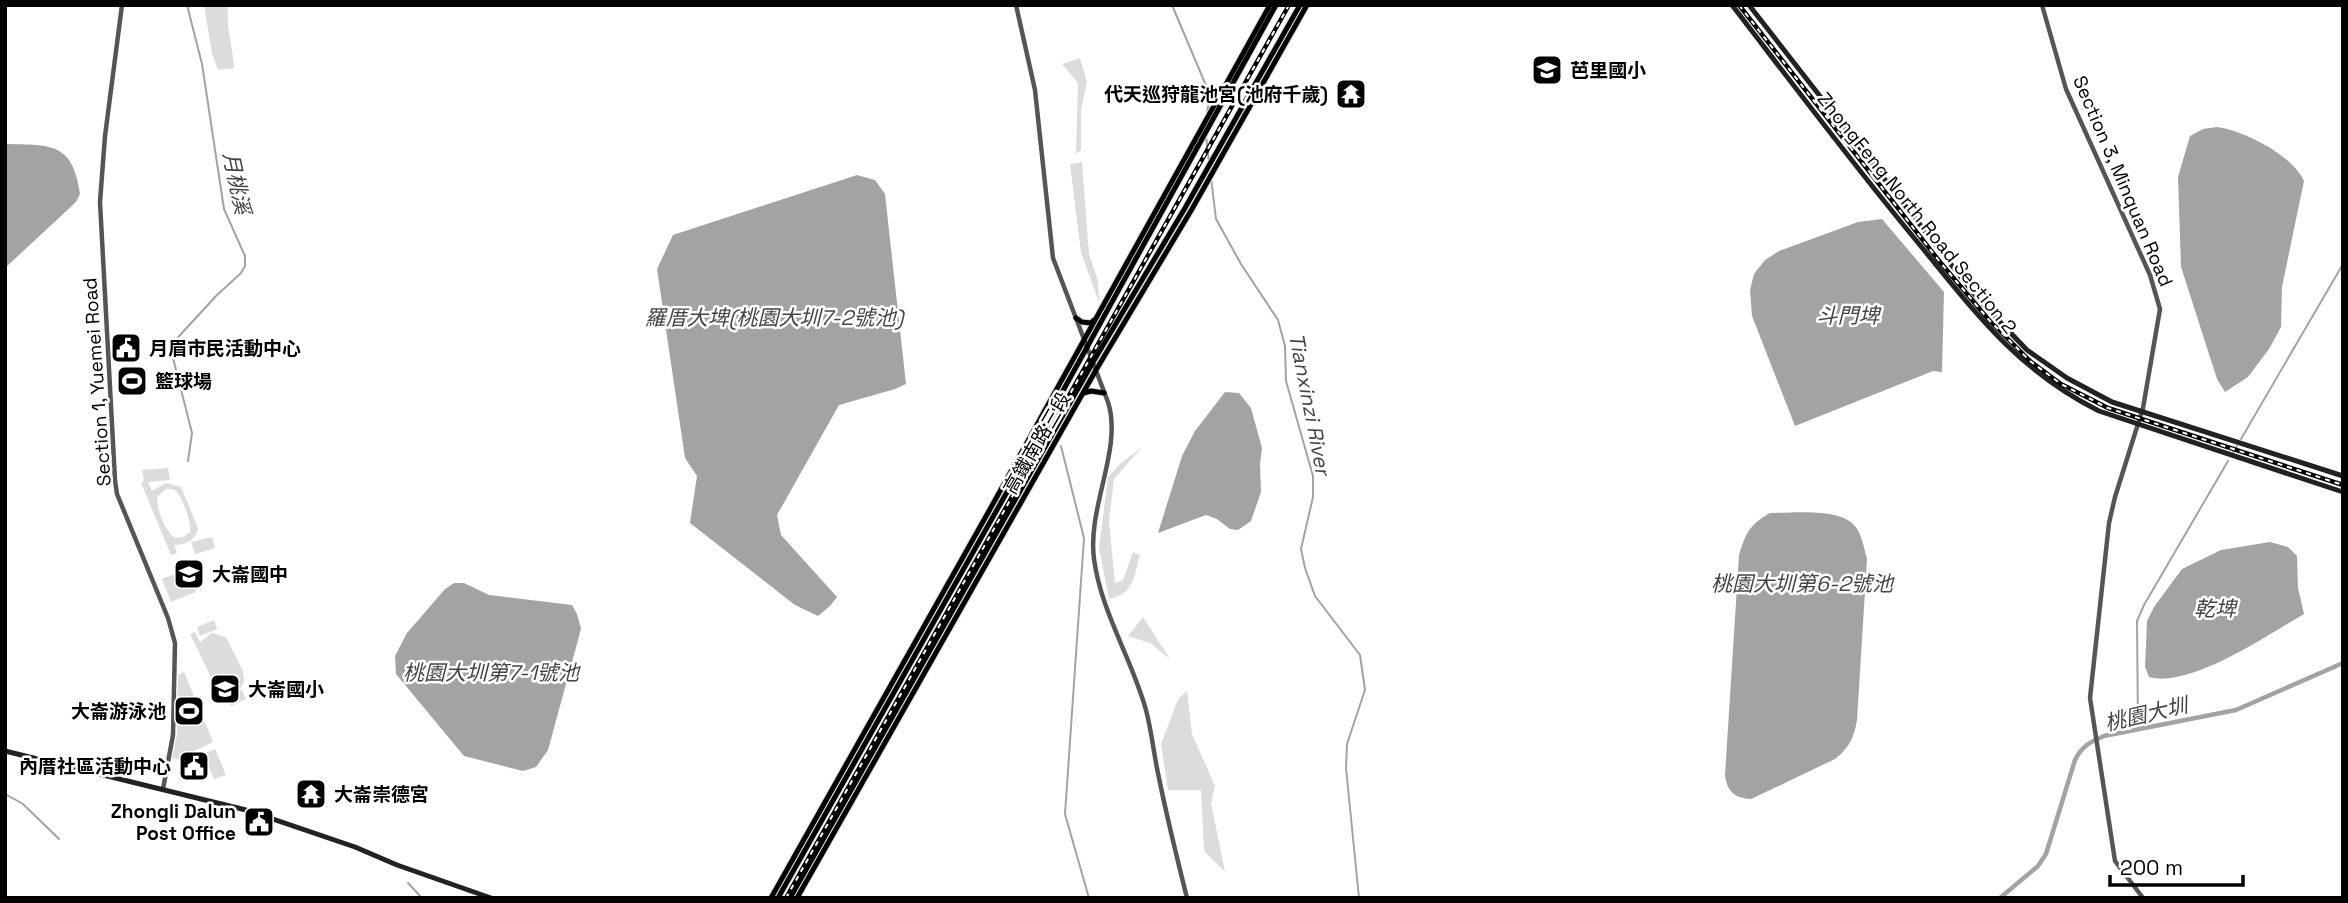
<svg xmlns="http://www.w3.org/2000/svg" width="2348" height="903" viewBox="0 0 2348 903" font-family="'Space Grotesk','Noto Sans TC',sans-serif">
<rect width="100%" height="100%" fill="#fff"/>
<path fill="#dcdcdc" fill-rule="evenodd" d="M204,5H228C226,27 233,48 234,68L218,70L212,54Z
M1080,58L1087,82L1081,110V150L1076,154L1078,83L1062,64Z
M1082,162L1089,254L1098,281L1099,302L1081,253L1070,164Z
M136,368L142,390L128,393L123,371Z
M1142,447L1114,479L1109,521L1115,583L1123,580L1133,552L1140,555C1134,576 1134,594 1109,599L1099,548L1108,477L1120,464Z
M168,468L170,480L148,482L152,491L166,483L181,487L198,528C196,540 186,545 174,545L177,553L171,555L141,483L144,481L142,470ZM166,489C171,489 173,488 177,492C183,499 192,524 190,532L183,537L175,538C165,531 155,507 158,496Z
M212,537L215,548L195,554L191,542Z
M187,569L196,592L171,602L162,579Z
M1143,617L1170,659L1150,643L1128,636Z
M214,620L217,629L200,636L197,627Z
M195,632L200,642L212,633L226,637L243,671L244,682L239,691L242,690L246,699L231,706L229,701L224,704L190,634Z
M184,672L213,742L177,759L172,758L177,735L178,675Z
M1187,691L1192,734L1215,786L1211,803L1225,872L1204,851L1201,790H1168L1161,744L1178,699Z
M215,749L226,775L214,779L203,754Z"/>
<path fill="#a3a3a3" d="M2217,127C2245,131 2292,155 2304,181L2282,287L2281,327L2269,349L2248,377L2225,392L2217,379L2181,267L2178,177L2190,136L2203,129Z
M5,144C51,145 73,142 80,194L76,202L5,268Z
M857,175L875,180L885,194L906,384L895,389L839,405L777,515L781,535L837,597L830,606L818,616L795,605L690,523L697,476L685,458L657,269L673,235Z
M1882,219L1944,292L1942,372L1933,371L1795,426L1752,316L1750,290L1754,274L1765,260L1779,251L1858,222Z
M1225,392L1239,393L1251,408L1262,448L1260,464L1261,492L1251,521L1238,530L1230,529L1217,519L1206,515L1158,533L1182,456L1195,431Z
M1770,513C1792,513 1835,508 1852,523C1861,530 1864,548 1867,559L1857,720C1854,738 1849,748 1835,759L1751,799C1735,798 1727,792 1725,775L1739,555C1746,533 1749,525 1770,513Z
M2270,542L2288,547L2297,556L2298,588L2304,614C2268,635 2189,689 2149,677L2145,667L2147,621L2154,607L2182,569L2221,550Z
M454,583H464L489,595L572,605L577,614L581,629L548,750L536,767L523,771L464,756L396,674L395,656L407,633L445,589Z"/>
<g fill="none" stroke-linecap="round" stroke-linejoin="round">
<path stroke="#a3a3a3" stroke-width="2" d="M187,5L202,64L224,209L245,256V266L241,273L216,296L170,346L192,433L188,461
M1172,5L1210,95L1207,113
M1206,136L1209,162
M1211,178L1216,219L1241,264L1278,320L1285,346L1286,381L1313,476V497L1301,549L1305,568L1315,596L1360,655L1365,690L1347,744L1346,768L1359,898
M2241,439L2343,264
M1061,446L1084,538L1065,814L1089,898
M2233,452L2237,446
M2138,729L2137,621L2144,605L2228,461
M5,794L23,804L59,839
M408,883L422,898"/>
<path stroke="#a3a3a3" stroke-width="4.5" d="M2000,898L2038,866L2046,854L2075,760C2082,746 2090,742 2104,736L2236,710L2343,663"/>
<g stroke="#dbdbdb" stroke-width="7">
<path id="primary" d="M1076,318L1082,322L1091,323L1094,320
M1084,393L1091,391L1104,393
M771,898L989,511L1270,5
M778,898L1007,492L1276,5
M790,898L1093,362L1185,208L1300,5
M797,898L1096,370L1192,209L1307,5"/>
</g>
<path stroke="#555" stroke-width="4.5" d="M122,5L105,136L100,202L115,480L117,494L168,618L175,643L173,735L163,789
M1016,5L1035,90L1053,258L1108,402C1123,449 1087,507 1094,559C1101,612 1132,659 1146,710C1152,733 1154,756 1159,778C1167,818 1177,858 1187,898
M2042,5L2066,89L2150,275L2160,309L2143,408L2115,497L2109,523L2090,698L2115,861L2143,898"/>
<path stroke="#222" stroke-width="5" d="M1732,5C1792,83 1852,163 1915,239C1973,309 2015,369 2099,411L2343,492
M1749,5L1978,299L2027,350L2067,378L2112,402L2343,476
M5,751L246,810L355,847L397,865L491,898"/>
<use href="#primary" stroke="#000" stroke-width="5"/>
<g stroke="#000" stroke-width="4.5">
<path id="rail" d="M1739,5L1940,262L1989,320L2030,361L2061,384L2108,408L2343,485
M786,898L1289,5"/>
</g>
<use href="#rail" stroke="#fff" stroke-width="2" stroke-dasharray="5" stroke-linecap="butt"/>
</g>
<defs>
<g id="school-square" transform="scale(1.575)"><rect x="-9" y="-9" width="18" height="18" rx="4" fill="#000" stroke="#fff"/><path d="M0-5L7-2L0 1L-7-2ZM-4 1L0 2.5L4 1V4Q0 6-4 4Z" fill="#fff"/></g>
<g id="temple-square" transform="scale(1.575)"><rect x="-9" y="-9" width="18" height="18" rx="4" fill="#000" stroke="#fff"/><path d="M0-6L5-2H3V0L6.5 2.5H4V6H1.5V3h-3V6H-4V2.5H-6.5L-3 0V-2H-5Z" fill="#fff"/></g>
<g id="civic-square" transform="scale(1.575)"><rect x="-9" y="-9" width="18" height="18" rx="4" fill="#000" stroke="#fff"/><path d="M-.6-6.5H3V-4.5H.6V-3L4-1V1h2V6H-6V1h2V-1L-.6-3ZM-1.2 2.5V6h2.4V2.5Z" fill="#fff"/></g>
<g id="stadium-square" transform="scale(1.575)"><rect x="-9" y="-9" width="18" height="18" rx="4" fill="#000" stroke="#fff"/><path d="M0-5a6.5 5 0 1 0 0 10a6.5 5 0 1 0 0-10ZM-3.5-1.8h7v3.6h-7Z" fill="#fff"/></g>
</defs>
<g fill-rule="evenodd">
<use href="#school-square" x="1547" y="70"/>
<use href="#temple-square" x="1351" y="94"/>
<use href="#civic-square" x="126" y="348"/>
<use href="#stadium-square" x="132" y="381"/>
<use href="#school-square" x="189" y="574"/>
<use href="#school-square" x="225" y="689"/>
<use href="#stadium-square" x="189" y="711"/>
<use href="#civic-square" x="194" y="766"/>
<use href="#temple-square" x="311" y="794"/>
<use href="#civic-square" x="259" y="822"/>
</g>
<g text-anchor="middle" dominant-baseline="central" stroke-width="5" stroke-linejoin="round" paint-order="stroke">
<g font-size="19" font-weight="bold" fill="#000" stroke="#fff" text-anchor="start">
<text x="1570" y="70">芭里國小</text>
<text x="1328" y="94" text-anchor="end">代天巡狩龍池宮(池府千歲)</text>
<text x="149" y="348">月眉市民活動中心</text>
<text x="155" y="381">籃球場</text>
<text x="212" y="574">大崙國中</text>
<text x="248" y="689">大崙國小</text>
<text x="166" y="711" text-anchor="end">大崙游泳池</text>
<text x="171" y="766" text-anchor="end">內厝社區活動中心</text>
<text x="334" y="794">大崙崇德宮</text>
<text x="236" y="811" text-anchor="end">Zhongli Dalun<tspan x="236" dy="22">Post Office</tspan></text>
</g>
<g font-size="19" fill="#000" stroke="#fff">
<text transform="translate(2123 181) rotate(67)">Section 3, Minquan Road</text>
<text transform="translate(1917 213) rotate(51)">ZhongFeng North Road Section 2</text>
<text transform="translate(97 382) rotate(-94)">Section 1, Yuemei Road</text>
<text transform="translate(1037 443) rotate(-60)">高鐵南路三段</text>
</g>
<g font-size="21" font-style="italic" fill="#444" stroke="#fff">
<text transform="translate(237 183) rotate(78)">月桃溪</text>
<text x="1848" y="315">斗門埤</text>
<text x="774" y="317">羅厝大埤(桃園大圳7-2號池)</text>
<text transform="translate(1310 404) rotate(79)">Tianxinzi River</text>
<text x="1802" y="583">桃園大圳第6-2號池</text>
<text x="2215" y="608">乾埤</text>
<text x="491" y="672">桃園大圳第7-1號池</text>
<text transform="translate(2146 714) rotate(-13)">桃園大圳</text>
</g>
</g>
<rect width="2348" height="903" fill="none" stroke="#000000" stroke-width="14"/>
<path d="M2110 875v10h133v-10" fill="none" stroke="#000000" stroke-width="3.5"/>
<text x="2120" y="875" font-size="21" fill="#000000" stroke="#ffffff" stroke-width="5" paint-order="stroke">200 m</text>
</svg>
